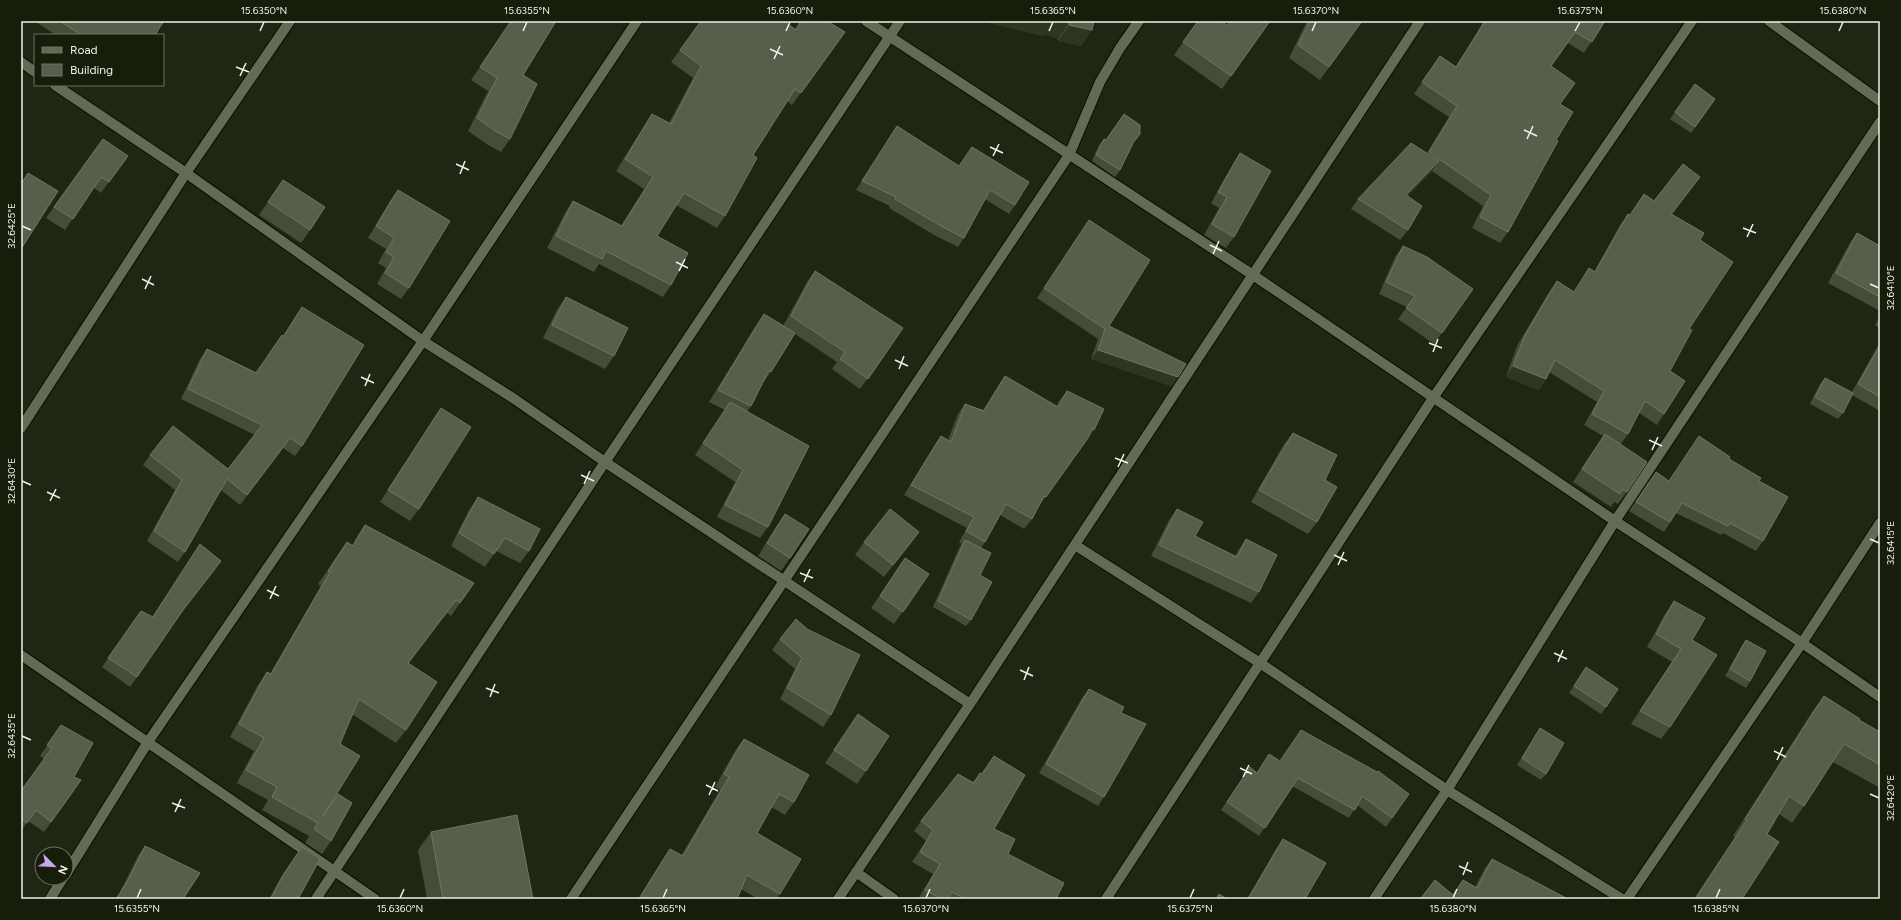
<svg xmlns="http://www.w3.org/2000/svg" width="1901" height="920" viewBox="0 0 1901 920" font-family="Figtree,sans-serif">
<rect width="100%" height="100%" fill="#1f2613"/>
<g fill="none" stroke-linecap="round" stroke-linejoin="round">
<g stroke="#090f01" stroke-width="12">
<path id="minor" d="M866,21L1253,275L1615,521L1802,643L1880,697
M1769,21L1880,101
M21,62L35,72
M55,85L186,173L423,341L513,398L605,462L970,704
M1075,545L1260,663L1447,790L1622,899
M21,655L375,899
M856,872L894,899
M66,874L148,742L423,341L637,21
M50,899L63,878
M316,899L605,462L900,21
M571,899L1069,155L1100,82L1120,48L1139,21
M838,899L970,704L1420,21
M1106,899L1433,398L1692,21
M1374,899L1447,790L1615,521L1880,122
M1627,899L1802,643L1880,523"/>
</g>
<g stroke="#090f01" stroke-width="12">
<path id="tertiary" d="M21,428L186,173L290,21"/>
</g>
<use href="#minor" stroke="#626b55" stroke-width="10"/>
<use href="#tertiary" stroke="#626b55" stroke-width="10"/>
</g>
<path fill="#454d39" d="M34,21H164L155,35H56Z
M511,21H556L523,75L510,139L501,152L488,145L468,131L488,91L471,80Z
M800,21H827L845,32L792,105L787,101L753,155L725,216L717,228L676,205L657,236L671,285L663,297L599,264L594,272L547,248L565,213L573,201L621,226L644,189L616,171L644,126L652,114L669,123L693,78L671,62L680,50L795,29Z
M981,21H1094L1092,30L1081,46L1058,41V39L1046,34L1044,36Z
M1198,21L1227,25L1229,21H1270L1222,89L1174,55Z
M1307,21H1362L1320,80L1289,58Z
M1484,21H1605L1584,53L1568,43L1551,66L1560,104L1556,140L1508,232L1500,243L1472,228L1483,206L1432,171L1408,196V230L1400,240L1351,209L1358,199L1427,153L1449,117L1414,94L1440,56L1456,67Z
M1695,84L1715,99L1691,133L1670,119Z
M897,126L1015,205L1009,214L985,199L964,238L958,247L934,235L889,208L890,206L856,190Z
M103,139L128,156L101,193L94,188L65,230L46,218Z
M1104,139L1106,140L1133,144L1120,170L1115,177L1092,161L1099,145Z
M1240,153L1234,237L1226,248L1204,235L1219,208L1211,203L1233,164Z
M283,180L310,230L301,243L259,215Z
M1692,188L1672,215L1700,240L1689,329L1670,371L1664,414L1657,425L1639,413L1628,434L1621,444L1627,492L1618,504L1614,502L1611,507L1573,482L1603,436L1584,425L1597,402L1549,372L1546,379L1539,390L1506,377L1517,346L1549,292L1557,281L1574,292L1589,268L1594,272L1620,225L1628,214L1630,215L1644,194L1654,201Z
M398,190L409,288L401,299L377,284L386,268L378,263L386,249L368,238L390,201Z
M1083,230L1109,326L1178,377L1171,386L1091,359L1098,339L1037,298Z
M1857,233L1880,246V311L1828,283L1850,243Z
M1403,246L1473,289L1434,344L1398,319L1407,307L1379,294L1395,257Z
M815,271L903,328L860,389L832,369L837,362L795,334L771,372L762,384L751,406L747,412L768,527L760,538L717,517L735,482L695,455L725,410L709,402L755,327L764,314L783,326L807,282Z
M566,297L614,356L605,369L543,338L557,310Z
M302,307V446L295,456L283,448L240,505L221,490L185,552L178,562L147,541L175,490L143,465L150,455L228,469L255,435L181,399L200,359L207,349L256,372L283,336Z
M1880,317V329L1875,325Z
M1880,342V411L1852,395L1843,413L1838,419L1810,404L1820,384L1825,378L1852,392Z
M1005,376L1057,406L1059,401L1067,391L1094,430L1038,507L1032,519L1024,529L1000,515L985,542L981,548L980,575L971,620L966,626L933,607L960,546L962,544L959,542L967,528L904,495L934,446L941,436L948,440L958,414L965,404L983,410L998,386Z
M441,408L419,509L410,521L380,502L433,420Z
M1293,433L1325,480L1317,522L1308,534L1251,502L1284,444Z
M1699,436L1759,481L1763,541L1756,551L1723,533L1721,535L1676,513L1664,532L1629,511L1649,481H1669Z
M478,497L529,551L520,563L496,551L485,567L451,546L469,510Z
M1177,509L1195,536L1235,556L1238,551L1246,539L1259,592L1251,603L1151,556L1169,520Z
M785,514L790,558L781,571L758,556L776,527Z
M365,525L474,583L451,616L447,613L409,663L406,730L396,743L352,714L340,744L326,810L331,841L322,854L305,843L309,836L262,810L268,800L237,783L254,751L230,737L258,685L267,672L270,674L321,586L318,584L347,542L352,546L356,538Z
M919,532L910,544L884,577L855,555L864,542Z
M200,544L215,570L180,615L130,687L102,667L141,611L152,617Z
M905,558L929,574L894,624L871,608Z
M1674,601L1692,640L1670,727L1661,739L1631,724L1672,662L1647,647L1665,614Z
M796,619L831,715L823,727L780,699L795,669L772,650L780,639Z
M1746,640L1750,681L1746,688L1725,676L1741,647Z
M1586,667L1606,707L1601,714L1569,693Z
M1089,689L1121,713L1104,797L1098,806L1039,773L1082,698Z
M1824,696L1859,720L1880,732V788L1833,762L1804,806L1792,823L1779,814L1767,834L1742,899H1694L1735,837L1733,836L1812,712Z
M858,714L866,771L857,784L825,763Z
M61,725L74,791L44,832L28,821L21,831V790L44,759L40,756Z
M1540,728L1546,774L1541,780L1517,765Z
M744,739L794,802L785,815L771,807L757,833L780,894L776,899H758L741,889L737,899H638L661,862L670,849L681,856L720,790L715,787L735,751Z
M994,756V829L1008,854L1056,899H918L933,874L912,862L926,841L914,831L921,821L973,782L980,773L981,774Z
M1280,761L1409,794L1386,827L1357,805L1349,818L1292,786L1259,836L1221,810L1250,767L1257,773Z
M431,832L533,899H427L418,850Z
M1283,839L1305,899H1247L1276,849Z
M145,846L200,873L120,892L138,856Z
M302,847L298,899H269L280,879Z
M1492,859L1566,899H1420L1435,880L1453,895L1463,880L1475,887L1485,868Z"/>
<path fill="#2e3622" d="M981,21H1063L1069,23L1058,39L1046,34L1044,36Z
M1069,25L1092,30L1081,46L1058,41Z
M1439,161L1432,171L1399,206L1406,195Z
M1700,177L1692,188L1664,225L1671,214Z
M1098,350L1178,377L1171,386L1091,359Z
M1513,366L1546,379L1539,390L1506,377Z
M919,532L910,544L884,577L893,565Z
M221,561L215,570L178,616L185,607Z
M456,600L447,613L399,676L408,663Z"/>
<path fill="#575f4c" stroke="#6f7664" d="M60,21H164L155,35H81Z
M511,21H556L523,75L537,84L510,139L497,132L477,118L497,78L480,67Z
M701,21H784L796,30L801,21H827L845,32L801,93L795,89L753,155L757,158L725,216L684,193L657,236L688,253L671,285L606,251L602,259L556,236L573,201L622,226L653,177L625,159L652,114L671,124L701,66L680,50Z
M1063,21H1094L1092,30L1069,25V23Z
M1198,21H1221L1227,25L1230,21H1270L1231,76L1183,42Z
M1310,21H1362L1329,67L1298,45Z
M1485,21H1605L1592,42L1575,32L1551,66L1575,83L1560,104L1573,112L1556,140L1558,141L1508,232L1480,217L1491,195L1429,152L1457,106L1422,82L1440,56L1456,67Z
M1695,84L1715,99L1695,127L1675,112Z
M1124,114L1140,125V134L1133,143L1120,170L1096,155L1104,139L1106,140Z
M897,126L959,166L972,147L1029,182L1015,205L990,190L964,238L941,226L895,199L896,197L862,181Z
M103,139L128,156L109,182L101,177L73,219L54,207Z
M1411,143L1439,161L1406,195L1422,206L1408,230L1358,199Z
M1240,153L1271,171L1234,237L1212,224L1227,197L1218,192Z
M1683,164L1700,177L1671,214L1704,233L1700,240L1733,262L1689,329L1692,330L1670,371L1685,381L1664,414L1645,401L1628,434L1592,414L1604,391L1555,360L1546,379L1513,366L1525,335L1557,281L1574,292L1589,268L1595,272L1628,214L1630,215L1644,194L1654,201Z
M28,173L58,191L21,249V184Z
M283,180L325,207L310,230L268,202Z
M398,190L450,221L409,288L385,273L394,257L386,252L394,238L376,226Z
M1089,220L1150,260L1109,326L1186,364L1178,377L1098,350L1105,329L1044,288Z
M1857,233L1880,246V297L1836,273Z
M1403,246L1427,257L1473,289L1442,333L1406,308L1415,296L1386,282Z
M815,271L903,328L868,379L840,359L845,352L791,316Z
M566,297L628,328L614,356L552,325Z
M302,307L364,345L302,446L290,438L247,495L227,479L185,552L154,531L182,480L150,455L173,426L228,469L262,425L188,389L207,349L256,373L282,335L283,337Z
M764,314L795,333L771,372L769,370L751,406L718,390Z
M1880,345V397L1858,384Z
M1005,376L1058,407L1067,391L1104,409L1094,430L1092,428L1088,438L1046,497L1044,496L1032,519L1006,504L985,542L966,531L974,517L911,485L941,436L951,442L965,404L984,411Z
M1825,378L1853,393L1843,413L1815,397Z
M730,402L809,446L768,527L725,505L743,470L703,443Z
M441,408L471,427L419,509L388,490Z
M1293,433L1337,455L1325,480L1337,487L1317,522L1259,490Z
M1605,434L1647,462L1627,492L1623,489L1620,494L1582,469Z
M1699,436L1730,457L1729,459L1761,478L1759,481L1788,497L1763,541L1730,523L1728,526L1682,503L1670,522L1636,502L1656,472L1669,481Z
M478,497L540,529L529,551L505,538L494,554L459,533Z
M890,509L919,532L893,565L864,542Z
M1177,509L1203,522L1195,536L1237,557L1246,539L1277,555L1259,592L1159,545Z
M785,514L809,529L790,558L767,543Z
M365,525L474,583L460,603L456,600L408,663L437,682L406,730L359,699L340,744L360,756L323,816L338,794L352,803L331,841L314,829L318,823L272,797L277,787L246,770L264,738L239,724L267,672L271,674L330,572L328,571L347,542L353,546Z
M965,540L991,553L980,575L992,582L971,620L938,601Z
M200,544L221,561L185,607L137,677L108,658L141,611L153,617Z
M905,558L929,574L903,612L880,596Z
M1674,601L1705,618L1692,640L1717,655L1670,727L1640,711L1681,649L1656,634Z
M796,619L807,629L860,655L831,715L787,688L802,658L780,639Z
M1746,640L1766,651L1750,681L1730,669Z
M1586,667L1618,689L1606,707L1574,686Z
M1089,689L1124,707L1121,713L1146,724L1104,797L1046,764Z
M1824,696L1860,719L1859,720L1880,732V765L1844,744L1804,806L1789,796L1767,834L1779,842L1742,899H1695L1747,820L1745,819Z
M858,714L889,736L866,771L834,750Z
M61,725L93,743L74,777L81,780L51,822L36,810L27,823L21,819V791L52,748L47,745Z
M1540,728L1564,743L1546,774L1522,758Z
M1301,730L1377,772L1378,771L1409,794L1392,818L1362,796L1355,810L1298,778L1265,828L1227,802L1250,767L1257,773L1269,754L1280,761Z
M744,739L809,775L794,802L779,794L757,833L801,859L780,894L747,875L737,899H639L670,849L683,856L729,777L724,774Z
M994,756L1025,775L994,829L1015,839L1008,854L1064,883L1056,899H965L952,892L948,899H942L925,890L940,864L920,852L933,830L921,821L958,774L974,783L980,773L982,774Z
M517,815L533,899H443L431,832Z
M1283,839L1326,863L1305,899H1248Z
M145,846L200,873L183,899H116L127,882Z
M302,847L320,859L298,899H273L271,898L285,872Z
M1492,859L1566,898V899H1422L1421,898L1435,880L1453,895L1463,880L1477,888Z
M1219,894L1227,899H1216Z"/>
<path fill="none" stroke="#eef3e6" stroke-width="1.5" d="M260,31L264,22M523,31L527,22M786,31L790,22M1049,31L1053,22M1312,31L1316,22M1575,31L1580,22M1839,31L1843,22M770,49L783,55M774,59L780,46M236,67L249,72M240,76L246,63M1524,130L1537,136M1527,139L1533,126M990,147L1003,153M993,156L999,144M456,164L469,170M460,174L465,161M22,226L31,230M1743,228L1756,233M1747,237L1753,224M1210,245L1222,251M1213,254L1219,241M676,262L688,268M679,271L685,259M142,279L154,285M1870,284L1879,288M145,289L151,276M1429,343L1442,348M1433,352L1438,339M895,360L908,366M899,369L904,356M361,377L374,383M365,386L370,374M1649,440L1662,446M1652,450L1658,437M1115,458L1128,463M1118,467L1124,454M581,475L594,481M22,481L31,485M584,484L590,471M47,492L60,498M50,501L56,489M1870,539L1879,543M1334,555L1347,561M1338,565L1344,552M800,573L813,578M804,582L810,569M267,590L279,596M270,599L276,586M1554,653L1567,659M1558,662L1563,650M1020,670L1033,676M1024,680L1029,667M486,688L499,693M490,697L495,684M22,736L31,740M1774,751L1786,757M1777,760L1783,747M1240,768L1252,774M1243,777L1249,765M706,785L718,791M1870,794L1879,798M709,795L715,782M172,803L185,808M175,812L181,799M1459,866L1472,872M1463,875L1468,862M137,898L141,889M400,898L404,889M663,898L667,889M926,898L930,889M1190,898L1194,889M1453,898L1457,889M1716,898L1720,889"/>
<rect width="1901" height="920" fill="none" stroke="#161d0a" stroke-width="44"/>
<rect x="34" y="34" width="130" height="52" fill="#161d0a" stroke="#6c7362"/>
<rect x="42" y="47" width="20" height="6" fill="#626b55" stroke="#6c7362"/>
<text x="70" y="54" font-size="12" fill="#eef3e6">Road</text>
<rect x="42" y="64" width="20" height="12" fill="#575f4c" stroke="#6c7362"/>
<text x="70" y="74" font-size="12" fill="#eef3e6">Building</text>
<g transform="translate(54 866) rotate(114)"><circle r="19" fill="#161d0a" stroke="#6c7362"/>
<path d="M0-3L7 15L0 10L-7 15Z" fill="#c9a5ee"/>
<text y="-6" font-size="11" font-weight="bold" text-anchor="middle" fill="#eef3e6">N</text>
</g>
<rect x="22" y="22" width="1857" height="876" fill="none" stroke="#eef3e6" stroke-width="1.5"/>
<g font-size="10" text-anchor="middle" fill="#eef3e6">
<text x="264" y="14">15.6350°N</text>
<text x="527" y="14">15.6355°N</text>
<text x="790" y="14">15.6360°N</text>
<text x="1053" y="14">15.6365°N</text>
<text x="1316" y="14">15.6370°N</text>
<text x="1580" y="14">15.6375°N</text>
<text x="1843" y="14">15.6380°N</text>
<text transform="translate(11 226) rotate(-90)" y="4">32.6425°E</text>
<text transform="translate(1890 288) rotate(-90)" y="4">32.6410°E</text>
<text transform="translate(11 481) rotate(-90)" y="4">32.6430°E</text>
<text transform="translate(1890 543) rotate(-90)" y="4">32.6415°E</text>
<text transform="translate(11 736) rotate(-90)" y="4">32.6435°E</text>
<text transform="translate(1890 798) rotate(-90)" y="4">32.6420°E</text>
<text x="137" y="912">15.6355°N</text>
<text x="400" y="912">15.6360°N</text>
<text x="663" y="912">15.6365°N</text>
<text x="926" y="912">15.6370°N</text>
<text x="1190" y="912">15.6375°N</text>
<text x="1453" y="912">15.6380°N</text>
<text x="1716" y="912">15.6385°N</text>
</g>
</svg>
